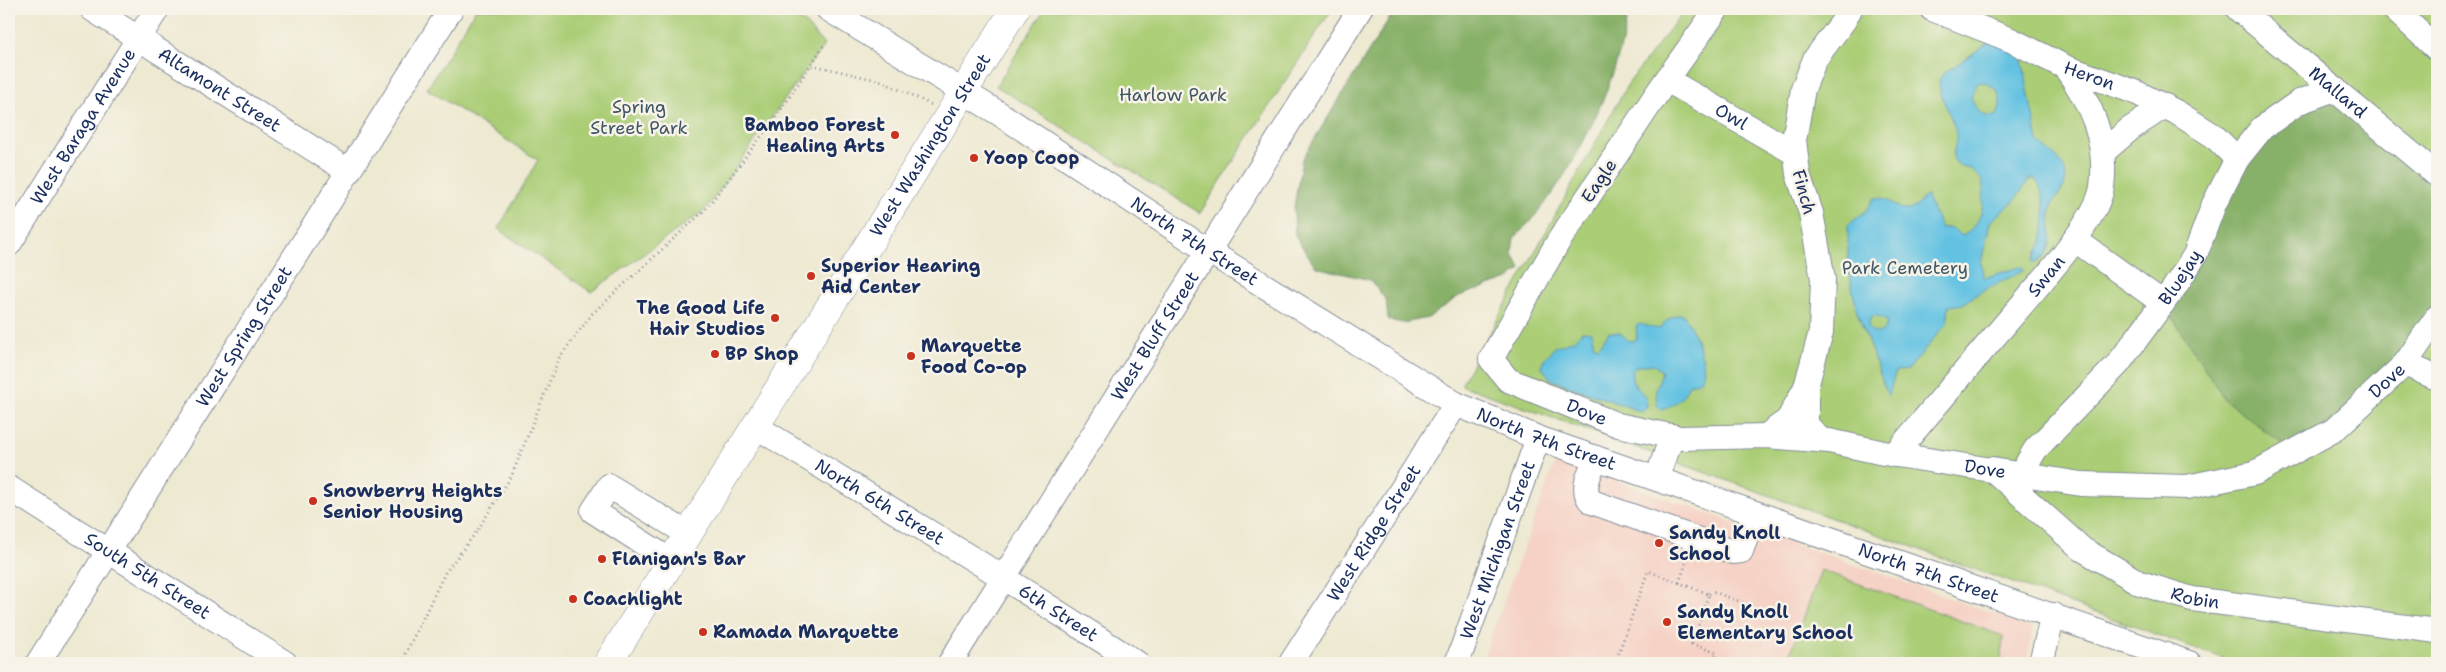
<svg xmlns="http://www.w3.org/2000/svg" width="2446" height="672" viewBox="0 0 2446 672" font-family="'Shantell Sans',sans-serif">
<rect width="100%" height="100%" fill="#f7f3e8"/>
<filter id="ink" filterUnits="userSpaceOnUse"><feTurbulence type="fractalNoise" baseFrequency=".02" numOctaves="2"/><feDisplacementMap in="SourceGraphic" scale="10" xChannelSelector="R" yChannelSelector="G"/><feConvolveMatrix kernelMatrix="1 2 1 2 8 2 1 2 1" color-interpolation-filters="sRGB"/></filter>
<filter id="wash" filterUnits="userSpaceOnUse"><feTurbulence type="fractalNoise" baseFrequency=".0096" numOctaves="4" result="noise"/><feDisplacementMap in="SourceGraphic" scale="20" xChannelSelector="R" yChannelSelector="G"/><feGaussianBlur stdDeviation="1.12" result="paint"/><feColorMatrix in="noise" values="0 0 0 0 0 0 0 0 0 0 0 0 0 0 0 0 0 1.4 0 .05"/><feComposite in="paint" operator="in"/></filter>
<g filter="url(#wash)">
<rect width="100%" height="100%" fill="#eee9d1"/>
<path fill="#f6d1c5" d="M1556,460L2032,627L2027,663H1481Z"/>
<path fill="#aacd76" stroke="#627e6a" d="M476,9H782L806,24L824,45L705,210L591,292L498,229L538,160L427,89Z
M1045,9H1332L1200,213L996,86Z
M1685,9H2437V663H2236L1461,385L1628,84Z
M1821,570L2003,636L2001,663H1787Z"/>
<path fill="#87b067" stroke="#517062" d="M1395,9H1628C1621,80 1567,190 1514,238L1512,253L1521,269L1509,279L1459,296L1428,318L1403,323L1388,320L1386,300L1370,280L1316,267L1295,236L1294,207L1302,159Z
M2335,89L2437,173V317L2405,364L2293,452L2225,400L2163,303L2237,159Z"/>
<path fill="#64c2e2" stroke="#4078a0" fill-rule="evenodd" d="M1991,41L2021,55L2038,141C2047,152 2062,157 2065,172C2069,190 2053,195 2051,210C2048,229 2058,250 2036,263L2033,262C2036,254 2042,245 2043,237C2046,221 2046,191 2035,179H2029L2016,199L1990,222L1981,263L1984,278L2019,267L2023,268V271L1980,292L1963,304L1949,306L1947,323L1908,370L1896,371L1888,396L1857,312L1848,266V225L1866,211L1874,198C1892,195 1900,218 1915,207C1919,204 1922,199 1926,195L1941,228H1952L1962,236C1983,225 1986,201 1982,180L1971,169L1959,166L1953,158C1953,150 1957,143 1956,134C1953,115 1939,100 1939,80L1943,74ZM1985,82C1999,89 2004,100 1997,115C1983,120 1975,109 1971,97L1977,83ZM1875,315L1886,320L1887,324L1882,332C1876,334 1871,333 1868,326L1870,319Z
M1679,314L1684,315C1691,326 1711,368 1701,379C1698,383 1692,382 1688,386C1684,399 1673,405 1662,410L1657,405L1656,389L1662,372L1653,364L1637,366L1632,371C1630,386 1639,388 1646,397L1647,407L1642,412L1552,380L1542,368L1545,358L1555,347L1574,340L1582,331L1591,332L1594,345L1599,347L1609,332L1620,333L1629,341H1633L1637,338L1636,326L1640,324L1658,329L1669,319Z"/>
</g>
<g filter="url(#ink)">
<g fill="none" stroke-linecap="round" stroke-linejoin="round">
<g stroke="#848c98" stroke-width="26">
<g id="minor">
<path id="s1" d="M92,9L348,171"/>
<path id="s2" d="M828,9L1000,114L1208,251L1456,404L1538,438L2189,663"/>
<path id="s3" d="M1717,9L1658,92L1558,242L1491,359L1508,380L1618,425L1680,438L1766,436L1829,441L1884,453L2081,484L2187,487L2255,473L2334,430L2405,364L2437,317"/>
<path id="s4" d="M1932,9L2011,40L2065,67L2135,92L2176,112L2214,136L2237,159"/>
<path id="s5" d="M2238,9L2437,175"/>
<path d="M2394,9L2437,49"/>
<path id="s6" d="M1667,80L1795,153"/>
<path d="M2103,152L2130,129L2165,106"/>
<path d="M2074,239L2163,303"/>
<path id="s7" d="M9,244L157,9"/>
<path d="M2405,364L2437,378"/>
<path d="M1806,387L1821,332L1823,279L1811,213L1798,174L1794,140L1803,89L1815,59L1845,19L1850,9"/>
<path id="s8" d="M755,426L1004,578L1137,663"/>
<path d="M1766,436L1788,420L1806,387V424L1820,440"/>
<path id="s9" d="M1894,455C1932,410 1969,366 2007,322C2032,292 2097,223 2102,187C2108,141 2091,103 2065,67"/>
<path d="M1596,458C1591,471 1579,491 1592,502L1733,552L1741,551L1755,513"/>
<path id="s10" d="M1992,469L2082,549L2140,583L2192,599L2437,631"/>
<path id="s11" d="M2021,474L2035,450L2118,364L2174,288L2195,255L2214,204L2237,159L2262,128L2299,102L2335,89"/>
<path d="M1657,479L1672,436"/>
<path id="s12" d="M9,488L285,663"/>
<path d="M671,561L593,511L609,486L688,534"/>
<path id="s13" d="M38,663L451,9"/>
<path id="s14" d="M950,663L1360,9"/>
<path id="s15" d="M1291,663L1456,404"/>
<path id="s16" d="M1457,663L1538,438"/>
<path d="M2041,663L2053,615"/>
</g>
</g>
<g stroke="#848c98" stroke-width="29">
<g id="major">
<path id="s17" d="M608,663L1015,9"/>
</g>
</g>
<path stroke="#848c98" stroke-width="3" stroke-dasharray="1 4" stroke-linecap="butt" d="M812,65L881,81L932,105
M1679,583L1688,557
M1709,594L1714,592L1777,615
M401,663L445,573L477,531L512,475L559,358L592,314L705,210L779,113L824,45
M1615,663L1648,571L1709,594L1692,644L1717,653L1713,663"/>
<use href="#minor" stroke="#fff" stroke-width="24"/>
<use href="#major" stroke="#fff" stroke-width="28"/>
</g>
</g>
<g fill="#c8321e" stroke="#f7f3e8" stroke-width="2">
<circle cx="895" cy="135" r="5"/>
<circle cx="974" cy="158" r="5"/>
<circle cx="811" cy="276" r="5"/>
<circle cx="775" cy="318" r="5"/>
<circle cx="715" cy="354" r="5"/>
<circle cx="911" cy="356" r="5"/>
<circle cx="313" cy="501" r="5"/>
<circle cx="1659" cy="543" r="5"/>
<circle cx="602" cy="559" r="5"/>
<circle cx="573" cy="599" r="5"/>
<circle cx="1667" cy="622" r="5"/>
<circle cx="703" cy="632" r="5"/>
</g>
<g text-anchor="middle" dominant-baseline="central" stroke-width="5" stroke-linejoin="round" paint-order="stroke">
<g font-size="18" fill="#1b2f5e" stroke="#f7f3e8">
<text stroke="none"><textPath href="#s4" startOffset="171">Heron</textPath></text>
<text stroke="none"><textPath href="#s1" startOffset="151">Altamont Street</textPath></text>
<text stroke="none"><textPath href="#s5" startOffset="130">Mallard</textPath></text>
<text stroke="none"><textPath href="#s6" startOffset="74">Owl</textPath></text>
<text stroke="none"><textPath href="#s7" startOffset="139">West Baraga Avenue</textPath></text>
<text stroke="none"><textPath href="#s17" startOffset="610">West Washington Street</textPath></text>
<text transform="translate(1599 181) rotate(-56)">Eagle</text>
<text transform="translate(1804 192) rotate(75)">Finch</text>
<text stroke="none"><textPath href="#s2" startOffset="434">North 7th Street</textPath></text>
<text stroke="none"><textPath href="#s9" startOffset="235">Swan</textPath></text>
<text stroke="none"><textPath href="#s11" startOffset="254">Bluejay</textPath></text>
<text stroke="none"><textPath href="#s13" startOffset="386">West Spring Street</textPath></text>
<text stroke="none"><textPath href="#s14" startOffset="386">West Bluff Street</textPath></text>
<text stroke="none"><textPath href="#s3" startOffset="1369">Dove</textPath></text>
<text stroke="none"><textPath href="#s3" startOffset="529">Dove</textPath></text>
<text stroke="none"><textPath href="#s2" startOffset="839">North 7th Street</textPath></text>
<text stroke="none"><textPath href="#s3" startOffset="934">Dove</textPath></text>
<text stroke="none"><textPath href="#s8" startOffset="146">North 6th Street</textPath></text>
<text stroke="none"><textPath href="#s15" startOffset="154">West Ridge Street</textPath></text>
<text stroke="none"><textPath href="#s16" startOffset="120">West Michigan Street</textPath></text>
<text stroke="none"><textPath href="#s2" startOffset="1244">North 7th Street</textPath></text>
<text stroke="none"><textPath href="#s12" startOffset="164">South 5th Street</textPath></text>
<text stroke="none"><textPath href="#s10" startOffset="245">Robin</textPath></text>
<text stroke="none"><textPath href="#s8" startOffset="356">6th Street</textPath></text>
</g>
<g font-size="18" fill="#3f5664" stroke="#f7f3e8">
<text x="1173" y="95">Harlow Park</text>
<text x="639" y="107">Spring<tspan x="639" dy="21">Street Park</tspan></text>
<text x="1905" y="268">Park Cemetery</text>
</g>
<g font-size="18" font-weight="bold" fill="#1b2f5e" stroke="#f7f3e8" text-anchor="start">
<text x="885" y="125" text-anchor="end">Bamboo Forest<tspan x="885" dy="21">Healing Arts</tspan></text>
<text x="984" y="158">Yoop Coop</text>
<text x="821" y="266">Superior Hearing<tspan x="821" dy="21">Aid Center</tspan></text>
<text x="765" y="308" text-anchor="end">The Good Life<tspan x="765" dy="21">Hair Studios</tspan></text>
<text x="921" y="346">Marquette<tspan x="921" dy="21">Food Co-op</tspan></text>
<text x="725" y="354">BP Shop</text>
<text x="323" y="491">Snowberry Heights<tspan x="323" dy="21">Senior Housing</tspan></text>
<text x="1669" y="533">Sandy Knoll<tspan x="1669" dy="21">School</tspan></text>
<text x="612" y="559">Flanigan's Bar</text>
<text x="583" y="599">Coachlight</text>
<text x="1677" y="612">Sandy Knoll<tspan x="1677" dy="21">Elementary School</tspan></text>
<text x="713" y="632">Ramada Marquette</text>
</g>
</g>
<rect width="2446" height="672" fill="none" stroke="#f7f3e8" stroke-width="30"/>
</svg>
